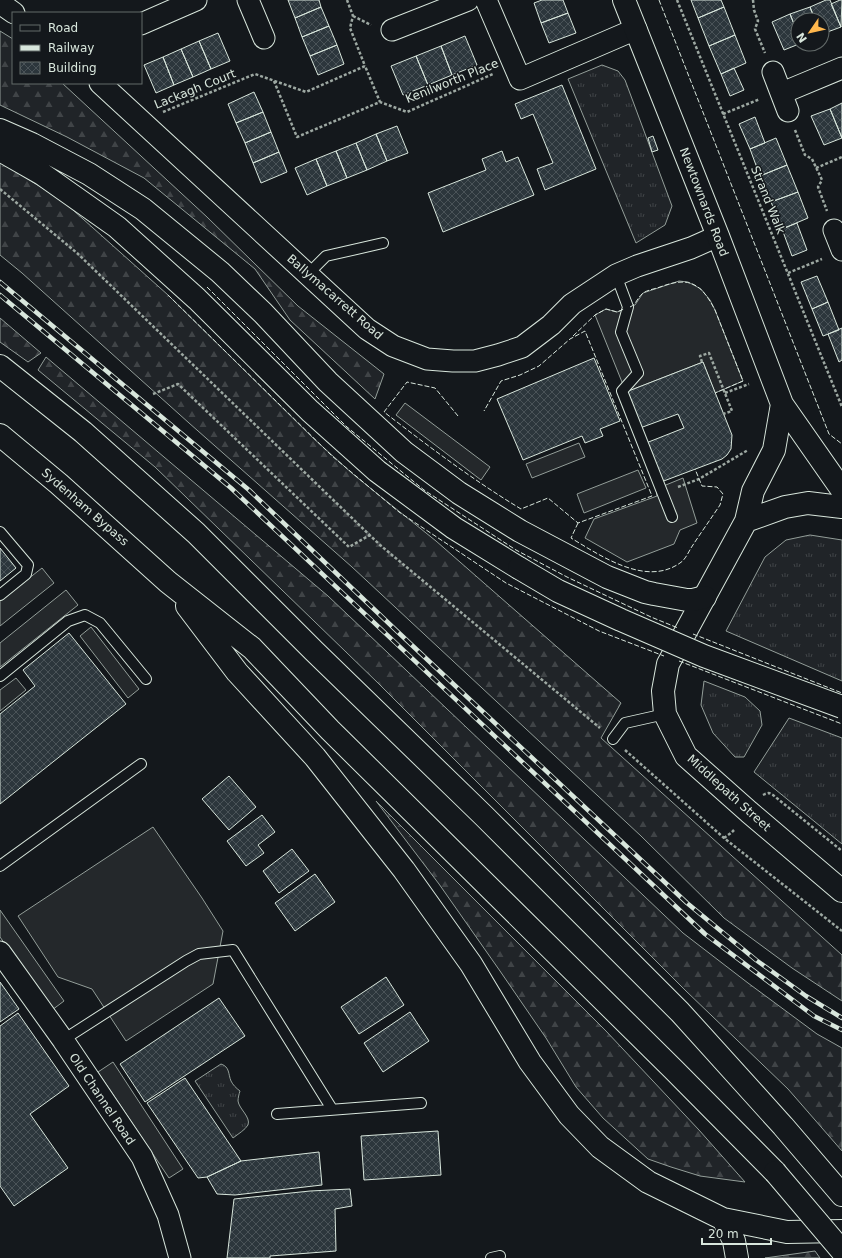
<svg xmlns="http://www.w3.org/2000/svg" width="842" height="1258" viewBox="0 0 842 1258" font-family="'DejaVu Sans',sans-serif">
<defs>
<pattern id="grass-tufts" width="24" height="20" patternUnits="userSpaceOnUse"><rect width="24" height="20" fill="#202428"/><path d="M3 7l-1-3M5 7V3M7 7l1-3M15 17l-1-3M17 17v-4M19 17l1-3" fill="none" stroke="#404447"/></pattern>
<pattern id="forest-firs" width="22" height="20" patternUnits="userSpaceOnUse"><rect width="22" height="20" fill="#202428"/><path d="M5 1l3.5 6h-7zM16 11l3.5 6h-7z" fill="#404447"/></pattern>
<pattern id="building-cross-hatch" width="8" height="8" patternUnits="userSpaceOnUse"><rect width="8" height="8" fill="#2c363c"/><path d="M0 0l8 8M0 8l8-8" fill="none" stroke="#4a5358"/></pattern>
</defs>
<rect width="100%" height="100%" fill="#14181c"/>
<path fill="url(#grass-tufts)" stroke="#939e99" d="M602,65L618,71L625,80L672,206L665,225L636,243L568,79Z
M810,535L842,540V681L726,631L765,557L786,540Z
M704,681L745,697L760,711L762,725L744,757H735L713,733L701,705Z
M789,718L842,738V844L754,772Z
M221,1064C230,1067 228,1074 231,1081C233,1085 236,1088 240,1091C239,1094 238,1098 238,1101C239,1109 251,1117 248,1125C245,1130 238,1134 233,1138L195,1081Z"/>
<path fill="url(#forest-firs)" stroke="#939e99" d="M0,31L13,39V83H62L207,217L298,306L384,374L375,399L290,320L255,269L144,178L67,137L0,105Z
M0,161L64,202L168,295L313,438L354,475L436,541L621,703L601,738L842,955V1001L792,968L724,918L641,836L352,567L189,423L22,273L0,255Z
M0,318L41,353L28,362L0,342Z
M46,357L328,596L683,933L748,983L817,1034L842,1048V1151L788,1089L686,991L378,683L155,467L38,370Z
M376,801L606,1031L699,1130L745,1182L700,1176L671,1167L648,1159L603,1118L576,1087L546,1038L500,971L439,884Z
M815,1251L820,1258H765Z"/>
<path fill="#24282b" stroke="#939e99" d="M679,281L688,282L701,289L710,300L715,310L743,381L715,393L703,362L626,392L595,315L606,309L617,312L635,305L643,293Z
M405,403L490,467L481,480L396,415Z
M579,443L585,457L532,478L526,464Z
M638,470L646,488L584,513L577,494Z
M683,478L697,523L680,530L674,544L627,562L585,538L594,519L657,496L656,489Z
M42,568L54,583L0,626V601Z
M66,590L78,605L0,667V643Z
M91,627L139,689L128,698L80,636Z
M16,678L26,690L0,711V690Z
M153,827L202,898L223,931L213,984L126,1041L92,989L58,977L18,916Z
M0,910L64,1001L52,1010L0,937Z
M113,1062L183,1169L169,1178L98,1072Z"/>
<path fill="url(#building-cross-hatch)" stroke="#d8e6dc" d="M288,0H319L321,7L295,18Z
M542,0H563L568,13L541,23L534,3Z
M691,0H721L724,7L698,18Z
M826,0H830L841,27L822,34V20H815L810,7Z
M840,0H842L841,27L831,4Z
M321,7L329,26L302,37L295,18Z
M724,7L735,35L709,46L698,18Z
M810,7L815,20H798V34L790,14Z
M568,13L576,33L549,43L541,23Z
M790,14L798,34L799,44L784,50L772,22Z
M329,26L337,45L310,56L302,37Z
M218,33L230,61L211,69L199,41Z
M735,35L746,63L721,74L709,46Z
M465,36L477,65L452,75L441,46Z
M199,41L211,69L193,77L181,49Z
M337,45L344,64L318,75L310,56Z
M441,46L452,75L428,85L416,56Z
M181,49L193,77L174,85L163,57Z
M416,56L428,85L403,95L391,66Z
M163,57L174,85L156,93L144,65Z
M734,68L744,90L730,96L721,74Z
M562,85L596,169L545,190L537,169L553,163L533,114L521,119L515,104Z
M254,92L263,112L236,123L228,104Z
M842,103V138L830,109Z
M830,109L842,138L824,145L811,116Z
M263,112L271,132L245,143L236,123Z
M755,117L765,143L750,149L739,124Z
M397,126L408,153L387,161L376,134Z
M271,132L279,152L253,163L245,143Z
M376,134L387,161L367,170L356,143Z
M653,136L658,150L652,152L648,138Z
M776,138L787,165L760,176L750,149Z
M356,143L367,170L347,178L336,151Z
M336,151L347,178L327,186L316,159Z
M502,151L506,162L518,157L534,195L443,232L428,193L486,170L482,159Z
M279,152L287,172L261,183L253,163Z
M316,159L327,186L307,195L295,168Z
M787,165L798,192L771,202L760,176Z
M798,192L808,218L782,229L771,202Z
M797,223L807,250L792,256L782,229Z
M817,276L828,302L812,309L801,282Z
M828,302L839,330L823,336L812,309Z
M842,328V360L839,362L828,334Z
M594,358L620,421L600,429L603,436L585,443L582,436L523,460L497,399Z
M703,362L732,435L731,449L727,455L722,459L661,482L646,443L684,428L678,414L640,428L626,392Z
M0,548L16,568L0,581Z
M69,633L126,704L0,804V714L35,686L23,670Z
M229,776L256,807L229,830L202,799Z
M262,815L275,832L258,845L264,853L246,866L227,841Z
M292,849L309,871L279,893L263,871Z
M315,874L335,902L295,931L275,903Z
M386,977L404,1005L359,1034L341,1007Z
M0,982L19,1009L0,1022Z
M219,998L245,1036L145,1102L120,1064Z
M410,1012L429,1041L383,1072L364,1043Z
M18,1013L69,1086L30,1114L68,1168L14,1206L0,1186V1026Z
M185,1078L241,1161L207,1177L198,1178L147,1103Z
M438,1131L441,1175L364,1180L361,1136Z
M319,1152L322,1185L235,1195L217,1194L207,1177L241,1161Z
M350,1189L352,1206L335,1209L336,1251L270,1256V1258H227L234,1199L310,1191Z"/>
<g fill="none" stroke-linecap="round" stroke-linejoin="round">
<g stroke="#d8e6dc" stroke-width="12">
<path id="lane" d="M308,274L326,256L383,243
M616,275L628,307L621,332L638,373L622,391L672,517
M0,532L28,565L26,574L0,595
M0,676L68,621L85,615L100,623L146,679
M613,739L625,723L665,714
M0,866L141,764
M63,1040L186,961L199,954L233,950L332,1109
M277,1114L421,1103
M491,1258L500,1256"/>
</g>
<g stroke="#d8e6dc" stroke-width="23">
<path id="street" d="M248,0L264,38
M486,0L520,79L636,29
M0,3L14,13
M141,24L196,0
M392,30L468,0
M773,72L788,111
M100,83L367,329L393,346L427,359L453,361H475L498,355L522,347L551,325L572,304L616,275L637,266L691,248L718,236
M782,93L842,68
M834,230L842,250
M0,952L63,1040L142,1157L168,1215L180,1258"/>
</g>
<g stroke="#d8e6dc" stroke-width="24">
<path id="primary" d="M624,0L718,236L782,404L842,490
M782,404L774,450L753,491L746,521L668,664L663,691L665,714L686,756L749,812L842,891
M746,521L785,507L808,503L842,507"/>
</g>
<g stroke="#d8e6dc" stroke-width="24">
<path id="highway" d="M0,130L32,144L89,174L143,209L220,272L263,313L328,382L404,452L459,493L520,531L607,577L645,592L654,594L687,600H693L705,597
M0,150L42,174L117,227L197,299L310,411L377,471L454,528L519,568
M0,366L83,432L196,533L314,651L484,816L680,1012L783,1126L842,1195
M0,435L59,484L168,582L252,648L330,730L674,1070L775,1172
M187,606L237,672L315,757L404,870L471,964L530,1062L569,1115L600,1147L648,1182L723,1219L787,1232L842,1231
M723,1219L734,1241L737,1258"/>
</g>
<path stroke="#9da8a2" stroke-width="2.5" stroke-dasharray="3 2" stroke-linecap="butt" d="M347,0L353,16L350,28L365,66
M677,0L842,407
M753,0L754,10L758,21L755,29L765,53
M353,16L371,25
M274,81L297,137L380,102L407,112L493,74
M163,112L255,74L306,92L365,66L380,102
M723,114L760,99
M795,130L805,155L812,159L822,180L818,187L827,211
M816,168L842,157
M0,189L77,253L380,545L600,728
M788,273L822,259
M702,362L700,356L709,353L732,411L723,414
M725,393L749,384
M153,394L178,384L349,547L370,535
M678,487L699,479L748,450
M625,750L724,838L842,931
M763,795L765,794L769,793L773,795L842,851
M724,838L731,833L734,830"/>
<use href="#lane" stroke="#14181c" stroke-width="10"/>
<use href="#street" stroke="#14181c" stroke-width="21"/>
<use href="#primary" stroke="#14181c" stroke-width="22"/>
<use href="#highway" stroke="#14181c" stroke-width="22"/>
<g stroke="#d8e6dc" stroke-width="4.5">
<path id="rail" d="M0,282L249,490L400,634L687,903L756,960L806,996L842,1018
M0,295L231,488L705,934L814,1016L842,1030"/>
</g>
<use href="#rail" stroke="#14181c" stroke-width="3" stroke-dasharray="9" stroke-linecap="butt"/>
<g stroke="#d8e6dc" stroke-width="24" stroke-linecap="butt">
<path id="highway-bridge" d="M519,568L558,591L621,620L704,656L842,707
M775,1172L842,1251"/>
</g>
<use href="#highway-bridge" stroke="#14181c" stroke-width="22"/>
<path stroke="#d8e6dc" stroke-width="1" stroke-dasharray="5 2" stroke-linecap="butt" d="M659,0L829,434L842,444
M207,287L347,427L424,490L516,550L567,577L651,617L678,628
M168,295L332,456L399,512L506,583L599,631L664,656
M630,307C637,304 637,298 642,294C646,290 655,289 660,287C689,276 701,283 715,310L743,381L715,393
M573,336L595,315L606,309L617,312L624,309
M458,416L435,388L407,382L384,412C428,446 473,480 521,509L548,498L578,523L652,496L585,331L570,339L539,366L520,375L501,381L484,411
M578,523L571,538C601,556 646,587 680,563C685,560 688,553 691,548C700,534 710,520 720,505L723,494L717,487L702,486L695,469
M693,634L842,693
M679,661L842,724"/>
</g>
<g text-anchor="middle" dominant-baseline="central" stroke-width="3" stroke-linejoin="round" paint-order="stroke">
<g font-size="12" fill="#d8e6dc" stroke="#14181c">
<text transform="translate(452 81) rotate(-22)">Kenilworth Place</text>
<text transform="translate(195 89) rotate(-22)">Lackagh Court</text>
<text transform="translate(768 200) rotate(68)">Strand Walk</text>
<text transform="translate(704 202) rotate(69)">Newtownards Road</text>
<text transform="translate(335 297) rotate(41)">Ballymacarrett Road</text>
<text transform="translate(85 507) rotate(41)">Sydenham Bypass</text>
<text transform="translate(729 793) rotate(42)">Middlepath Street</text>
<text transform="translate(102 1099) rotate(56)">Old Channel Road</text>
</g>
</g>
<rect x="12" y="12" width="130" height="72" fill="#14181c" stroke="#626a69"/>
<rect x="20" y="25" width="20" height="6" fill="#14181c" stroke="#626a69"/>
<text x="48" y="32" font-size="12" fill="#d8e6dc">Road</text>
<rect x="20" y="45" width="20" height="6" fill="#d8e6dc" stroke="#626a69"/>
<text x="48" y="52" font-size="12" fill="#d8e6dc">Railway</text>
<rect x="20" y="62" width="20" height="12" fill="url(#building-cross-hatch)" stroke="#626a69"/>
<text x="48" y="72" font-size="12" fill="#d8e6dc">Building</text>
<g transform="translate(810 32) rotate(236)"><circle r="19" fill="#14181c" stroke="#626a69"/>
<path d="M0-3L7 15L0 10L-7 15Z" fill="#ffb74d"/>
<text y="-6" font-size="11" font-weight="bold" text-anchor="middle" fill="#d8e6dc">N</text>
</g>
<path d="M702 1238v6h69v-6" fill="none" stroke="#d8e6dc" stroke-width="2"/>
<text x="708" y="1238" font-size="12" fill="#d8e6dc" stroke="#14181c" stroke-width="3" paint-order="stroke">20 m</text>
</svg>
